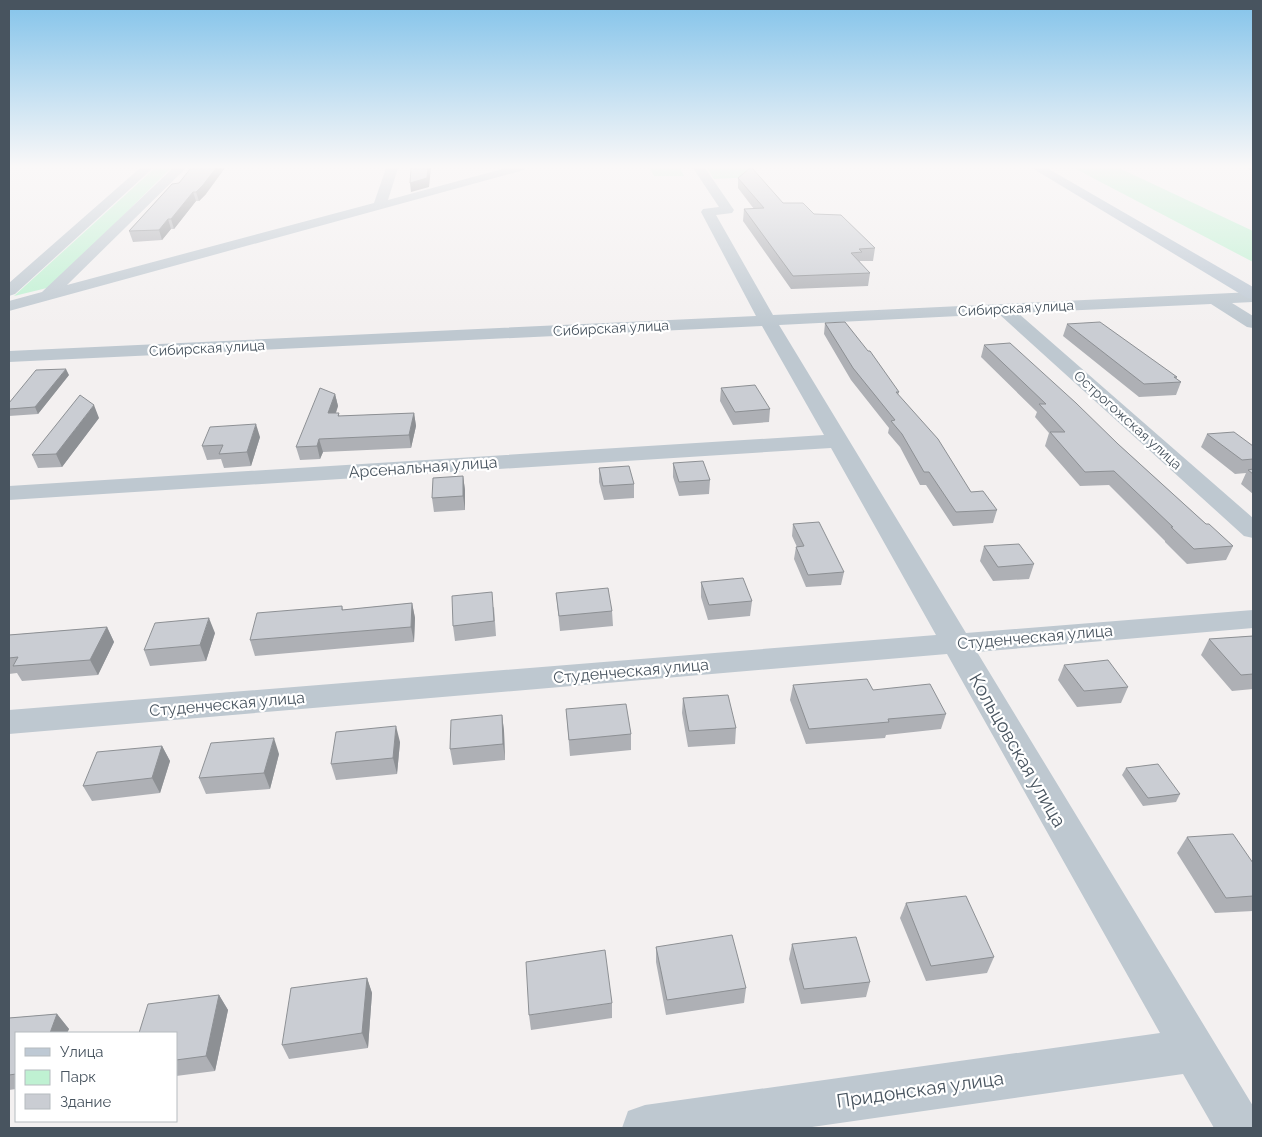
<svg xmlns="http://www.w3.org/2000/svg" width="1262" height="1137" viewBox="0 0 1262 1137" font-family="Raleway,sans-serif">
<rect width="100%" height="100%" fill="#f3f0f0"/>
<path fill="#bff1d2" d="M155,168H171L51,287L14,296Z
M650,168H680L684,176H654Z
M707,168H747L754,177L714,179Z
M1074,168H1119L1253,231V262Z"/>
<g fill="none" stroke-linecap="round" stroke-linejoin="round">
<path fill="#bec8d0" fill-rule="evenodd" d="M140,168H153L15,294L9,296V283Z
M173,168H186L67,285L374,203L386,168H398L388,200L506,168H526L524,170L9,311V301L42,292Z
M693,168H705L734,210L732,213L716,215L773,315L1253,292V302L1232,303L1253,316V328L1247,327L1211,304L1018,313L1253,518V538L1244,536L999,314L779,325L966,633L1253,610V628L977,652L1253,1106V1128H1214L1183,1074L805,1128H622L628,1111L645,1105L1160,1033L947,654L9,734V710L936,635L831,448L9,500V486L824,435L762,326L9,362V351L756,316L701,212L703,209L719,207Z"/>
<path fill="#bec9d4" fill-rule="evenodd" d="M1032,168H1047L1253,287V299L1247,298Z"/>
</g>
<path fill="#aeb0b5" d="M1246,168H1253V171Z
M738,178L783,203L814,214L875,248L873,261H860V262L870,273L868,286L791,289L743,221L744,209H754L738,188Z
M172,184L206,194L199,201H196L174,229H171L162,240L133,242L129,231Z
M825,323L899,392L898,395L971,492L997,510L993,523L953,526L926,485H920L900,447L888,433L889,428L851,380L824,334Z
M1067,324L1177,377L1176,379L1181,382L1176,395L1139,397L1063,336Z
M984,345L1118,444L1206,524L1233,546L1226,560L1187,564L1165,542V541L1109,485L1080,486L1045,446L1049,433L1035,417L1037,412L981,357Z
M69,375L38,414L9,416V403Z
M721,388L770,409L769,422L733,425L720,401Z
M335,394L338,406L336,413L340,416L414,413L416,426L411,448L323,452L320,459L300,460L296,447Z
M99,418L62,467L38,468L32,455Z
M1207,434L1253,446V494L1241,484L1246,473L1235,474L1201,447Z
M260,437L251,466L224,468L221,459L207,460L202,446Z
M673,463L710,480L709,494L679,496L673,477Z
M599,468L634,484V498L604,500L599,482Z
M463,476L465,490V510L434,512L432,498Z
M793,524L844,572L841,585L806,587L794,559L796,547H797L792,536Z
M984,546L1034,564L1029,579L993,581L980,561Z
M701,582L752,601L750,616L708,620L701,597Z
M556,593L612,611L613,626L560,631Z
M412,603L415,618L414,642L255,656L250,640L342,606L343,610Z
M494,607L496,636L455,641L453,626Z
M107,627L114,642L98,675L22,681L17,673L9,674V635Z
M215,633L206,661L150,666L144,650Z
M1253,636V689L1232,691L1201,655L1209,639Z
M1064,665L1128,687L1121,703L1077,707L1058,680Z
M793,685L873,690L946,714L941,729L886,735L885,738L806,744L790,700Z
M683,698L736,728L735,744L688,747L682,713Z
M566,709L631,734V750L570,756Z
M502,715L504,731L505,760L453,765L450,749Z
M400,742L397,774L336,780L331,764Z
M162,746L170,761L160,793L92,801L83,786Z
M279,754L270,789L206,794L199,778Z
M1126,768L1180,794L1176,802L1143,806L1122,775Z
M1187,837L1253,863V911L1215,913L1177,853Z
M906,903L994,957L987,973L926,981L900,918Z
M792,944L870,982L866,997L801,1004L789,959Z
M656,947L746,988L744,1003L666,1015L656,962Z
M367,978L372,993L368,1048L289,1059L282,1045Z
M219,995L228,1010L215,1071L176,1076V1033Z
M612,1003V1018L531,1030L529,1015Z
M57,1014L69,1029L67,1033H16V1089L9,1090V1018Z"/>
<path fill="#8d9094" d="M216,168H225L206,194L199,201L196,192Z
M428,168H431L429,187L411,192L410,183Z
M193,192L196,201L174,229L171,219Z
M168,219L171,229L162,240L159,230Z
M66,369L69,375L38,414L35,407Z
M335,394L338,406L331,426L328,413Z
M94,405L99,418L62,467L56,454Z
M414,413L416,426L411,448L409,435Z
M256,424L260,437L251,466L247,452Z
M319,439L323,452L320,459L317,446Z
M463,476L465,490V510L463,496Z
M412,603L415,618L414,642L411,627Z
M209,618L215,633L206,661L200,645Z
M107,627L114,642L98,675L90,660Z
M502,715L504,731L505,760L503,744Z
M396,726L400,742L397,774L393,758Z
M274,738L279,754L270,789L264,773Z
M162,746L170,761L160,793L152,778Z
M367,978L372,993L368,1048L362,1033Z
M219,995L228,1010L215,1071L206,1056Z
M57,1014L69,1029L67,1033H50Z"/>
<path fill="#cacdd3" stroke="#8d9094" d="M191,168H216L203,185L196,192H193L171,219H168L159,230L129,231L172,184L179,183Z
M411,168H428L427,178L410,183Z
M750,168H752L783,203H803L814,214L841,215L875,248L859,249L862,252L851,253L870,273L793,276L744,209L764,208L738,178Z
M845,322L868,351H870L899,392H896L938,439L971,492L983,491L997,510L956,512L929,472H924L902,434L891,421L895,420L853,368L825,323Z
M1100,322L1177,377H1174L1181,382L1144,384L1067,324Z
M1010,343L1076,403L1118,444L1206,524H1209L1233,546L1194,549L1171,527H1173L1114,471L1085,472L1050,432H1065L1039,404H1046L984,345Z
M66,369L35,407L9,409V403L36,370Z
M755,385L770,409L735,412L721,388Z
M320,388L335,394L328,413H339L338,416L414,413L409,435L319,439L317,446L296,447Z
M80,395L94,405L56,454L32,455Z
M256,424L247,452L219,454L223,445L202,446L210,427Z
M1234,432L1253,446V459L1242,460L1207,434Z
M703,461L710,480L679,482L673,463Z
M629,466L634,484L603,486L599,468Z
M1253,469V474L1248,470Z
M463,476V496L432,498L433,478Z
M819,522L844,572L808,575L796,547L804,546L793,524Z
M1019,544L1034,564L998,567L984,546Z
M743,578L752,601L709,605L701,582Z
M608,588L612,611L559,616L556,593Z
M492,592L494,621L453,626L452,596Z
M412,603L411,627L250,640L257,613L342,606V610Z
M209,618L200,645L144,650L155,623Z
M107,627L90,660L13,666L18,657L9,658V635Z
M1253,636V674L1241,675L1209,639Z
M1108,660L1128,687L1084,691L1064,665Z
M867,679L873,690L930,684L946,714L888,719L889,722L809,729L793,685Z
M728,695L736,728L689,731L683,698Z
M626,704L631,734L569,740L566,709Z
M502,715L503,744L450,749L451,720Z
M396,726L393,758L331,764L336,732Z
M274,738L264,773L199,778L211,743Z
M162,746L152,778L83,786L97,752Z
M1158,764L1180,794L1148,798L1126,768Z
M1233,834L1253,863V896L1226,898L1187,837Z
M966,896L994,957L931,966L906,903Z
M732,935L746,988L667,1000L656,947Z
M856,937L870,982L804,989L792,944Z
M605,950L612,1003L529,1015L526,962Z
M367,978L362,1033L282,1045L291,988Z
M219,995L206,1056L176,1060V1033H139L148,1004Z
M57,1014L50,1033H16V1074L9,1075V1018Z"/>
<linearGradient id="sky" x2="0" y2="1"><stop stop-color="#83c3ea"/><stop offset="0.51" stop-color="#faf8f8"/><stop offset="1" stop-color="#faf8f8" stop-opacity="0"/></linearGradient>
<rect width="1262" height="327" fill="url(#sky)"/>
<g text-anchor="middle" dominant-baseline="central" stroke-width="4.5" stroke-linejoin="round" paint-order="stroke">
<g font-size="14" fill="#48545f" stroke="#fff">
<text transform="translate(1016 308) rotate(-3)">Сибирская улица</text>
<text transform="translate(611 328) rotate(-3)">Сибирская улица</text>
<text transform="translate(207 348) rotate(-3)">Сибирская улица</text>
<text transform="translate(1128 420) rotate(42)">Острогожская улица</text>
</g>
<g font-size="16" fill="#48545f" stroke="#fff">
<text transform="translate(423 467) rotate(-4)">Арсенальная улица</text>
<text transform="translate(1035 637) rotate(-5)">Студенческая улица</text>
<text transform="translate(631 671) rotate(-5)">Студенческая улица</text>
<text transform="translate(227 704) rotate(-5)">Студенческая улица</text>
</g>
<g font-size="19" fill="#48545f" stroke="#fff">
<text transform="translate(1018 750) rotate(60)">Кольцовская улица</text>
<text transform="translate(920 1089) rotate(-8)">Придонская улица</text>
</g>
</g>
<rect width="1262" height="1137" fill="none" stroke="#48545f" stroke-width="20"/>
<rect x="15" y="1032" width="162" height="90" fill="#ffffff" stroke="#b6bbbf"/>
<rect x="25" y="1048" width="25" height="8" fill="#bec9d4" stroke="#b6bbbf"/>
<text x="60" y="1057" font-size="15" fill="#48545f">Улица</text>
<rect x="25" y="1070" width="25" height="15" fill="#bff1d2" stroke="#b6bbbf"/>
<text x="60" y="1082" font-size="15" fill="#48545f">Парк</text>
<rect x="25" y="1094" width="25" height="15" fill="#cacdd3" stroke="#b6bbbf"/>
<text x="60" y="1107" font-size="15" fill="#48545f">Здание</text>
</svg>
